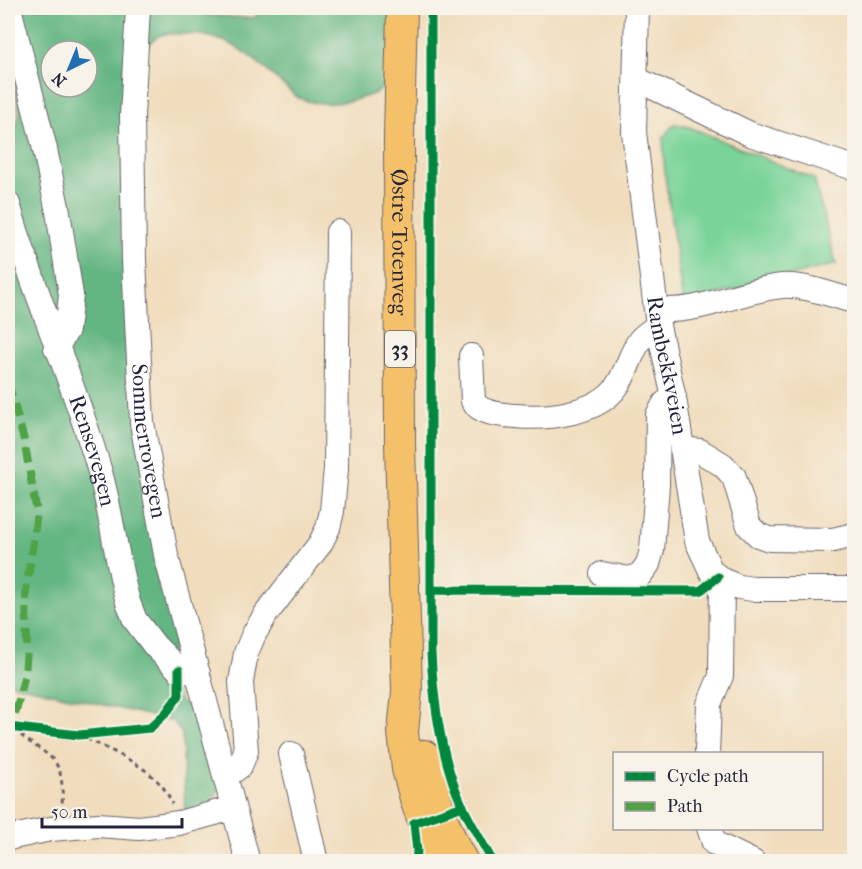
<svg xmlns="http://www.w3.org/2000/svg" width="862" height="869" viewBox="0 0 862 869" font-family="'IM FELL French Canon',serif">
<rect width="100%" height="100%" fill="#f7f3e8"/>
<filter id="ink" filterUnits="userSpaceOnUse"><feTurbulence type="fractalNoise" baseFrequency=".0167" numOctaves="2"/><feDisplacementMap in="SourceGraphic" scale="12" xChannelSelector="R" yChannelSelector="G"/><feConvolveMatrix kernelMatrix="1 2 1 2 8 2 1 2 1" color-interpolation-filters="sRGB"/></filter>
<filter id="wash" filterUnits="userSpaceOnUse"><feTurbulence type="fractalNoise" baseFrequency=".008" numOctaves="4" result="noise"/><feDisplacementMap in="SourceGraphic" scale="24" xChannelSelector="R" yChannelSelector="G"/><feGaussianBlur stdDeviation="1.35" result="paint"/><feColorMatrix in="noise" values="0 0 0 0 0 0 0 0 0 0 0 0 0 0 0 0 0 1.4 0 .05"/><feComposite in="paint" operator="in"/></filter>
<g filter="url(#wash)">
<rect width="100%" height="100%" fill="#f1ddbd"/>
<path fill="#7ad49a" stroke="#4e7b6a" stroke-width="1.5" d="M674,124L689,127L814,179L836,264L683,303L665,175L663,138Z"/>
<path fill="#63b682" stroke="#426c5e" stroke-width="1.5" fill-rule="evenodd" d="M8,8H196L206,15L248,18L256,17L261,8H390V80C386,85 381,91 376,93C353,102 320,109 297,97C259,65 237,34 184,34C175,34 164,32 157,37C150,42 144,51 139,58L130,247L178,625L168,670L169,679L180,702L201,712L219,790L211,802L185,811L182,734L173,721L8,683V130L11,129L18,122L19,110L8,46ZM51,51H87V87H51Z"/>
</g>
<g filter="url(#ink)">
<g fill="none" stroke-linecap="round" stroke-linejoin="round">
<g stroke="#6a6368" stroke-width="26">
<g id="minor">
<path d="M9,8L44,145L58,212L71,295L67,330L56,348"/>
<path id="s1" d="M138,8L132,116L134,260L142,423L166,555L248,862"/>
<path id="s2" d="M637,8L634,132L658,326L674,398L697,541L711,571L722,580L739,587L753,589H854"/>
<path d="M636,79L750,134L854,168"/>
<path id="s3" d="M8,204C34,295 74,381 100,472C112,515 116,559 128,602L135,620L155,646L179,670L198,673"/>
<path d="M656,309C699,315 739,290 782,286C803,284 834,296 854,301"/>
<path d="M471,356L473,401C480,414 502,415 515,416C546,419 598,414 617,386C627,372 630,354 640,340C644,335 652,330 658,326"/>
<path d="M682,449L700,451L723,465L734,477L749,526L758,535L769,539L833,540L854,535"/>
<path d="M602,574L630,579L640,575L648,564L652,550L657,485L658,415L665,403L674,398"/>
<path d="M291,754L316,862"/>
<path d="M707,754L709,704L721,676L722,580"/>
<path d="M225,777L240,766L246,751L241,682L246,653L254,634L266,614L320,544L328,528L332,511L336,469L338,232"/>
<path d="M709,828L714,843L753,862"/>
<path d="M8,838L51,829L98,825L139,828L179,823L233,808"/>
</g>
</g>
<g stroke="#6a6368" stroke-width="32">
<g id="major">
<path id="s4" d="M402,8L399,137L400,444L407,691L403,732L407,769L416,802L438,862"/>
<path d="M424,755C433,791 444,830 463,862"/>
</g>
</g>
<path stroke="#6a6368" stroke-width="3" stroke-dasharray="4.5 4.5" stroke-linecap="butt" d="M79,735C110,751 160,768 172,804
M8,743L12,728C49,761 65,750 62,808"/>
<use href="#minor" stroke="#fff" stroke-width="24"/>
<use href="#major" stroke="#f4c16a" stroke-width="30"/>
<path stroke="#50a245" stroke-width="8" stroke-dasharray="15 8" stroke-linecap="butt" d="M8,382L24,440L37,513L26,592L27,650L25,674L12,728"/>
<g stroke="#f7f3e8" stroke-width="13">
<path id="cycleway" d="M431,8V653C433,694 438,734 450,773C459,805 477,833 493,862
M431,590L700,591L718,577
M8,727L79,735L150,728L166,713L179,695V670
M416,862L417,851L414,823L463,806"/>
</g>
<use href="#cycleway" stroke="#00873e" stroke-width="9"/>
</g>
</g>
<g text-anchor="middle" dominant-baseline="central" stroke-width="5" stroke-linejoin="round" paint-order="stroke">
<rect fill="#f7f3e8" stroke="#62616f" stroke-width="1.5" x="385" y="331" width="30" height="36" rx="4.5"/>
<g font-size="21" font-weight="bold" fill="#22223b">
<text x="400" y="349">33</text>
</g>
<g font-size="22" fill="#22223b" stroke="#f7f3e8">
<text stroke="none"><textPath href="#s4" startOffset="234">Østre Totenveg</textPath></text>
<text stroke="none"><textPath href="#s2" startOffset="360">Rambekkveien</textPath></text>
<text stroke="none"><textPath href="#s1" startOffset="434">Sommerrovegen</textPath></text>
<text stroke="none"><textPath href="#s3" startOffset="261">Rensevegen</textPath></text>
</g>
</g>
<rect width="862" height="869" fill="none" stroke="#f7f3e8" stroke-width="30"/>
<rect x="613" y="752" width="210" height="78" fill="#f7f3e8" stroke="#a29fa3" stroke-width="1.5"/>
<rect x="625" y="772" width="30" height="9" fill="#00873e" stroke="#a29fa3" stroke-width="1.5"/>
<text x="667" y="782" font-size="18" fill="#22223b">Cycle path</text>
<rect x="625" y="802" width="30" height="9" fill="#50a245" stroke="#a29fa3" stroke-width="1.5"/>
<text x="667" y="812" font-size="18" fill="#22223b">Path</text>
<g transform="translate(69 69) rotate(223)"><circle r="28" fill="#f7f3e8" stroke="#a29fa3" stroke-width="1.5"/>
<path d="M0-4.5L10 22L0 15L-10 22Z" fill="#1f6fb2"/>
<text y="-9" font-size="16" font-weight="bold" text-anchor="middle" fill="#22223b">N</text>
</g>
<path d="M42 818v9h140v-9" fill="none" stroke="#22223b" stroke-width="3"/>
<text x="51" y="818" font-size="18" fill="#22223b" stroke="#f7f3e8" stroke-width="4.5" paint-order="stroke">50 m</text>
</svg>
